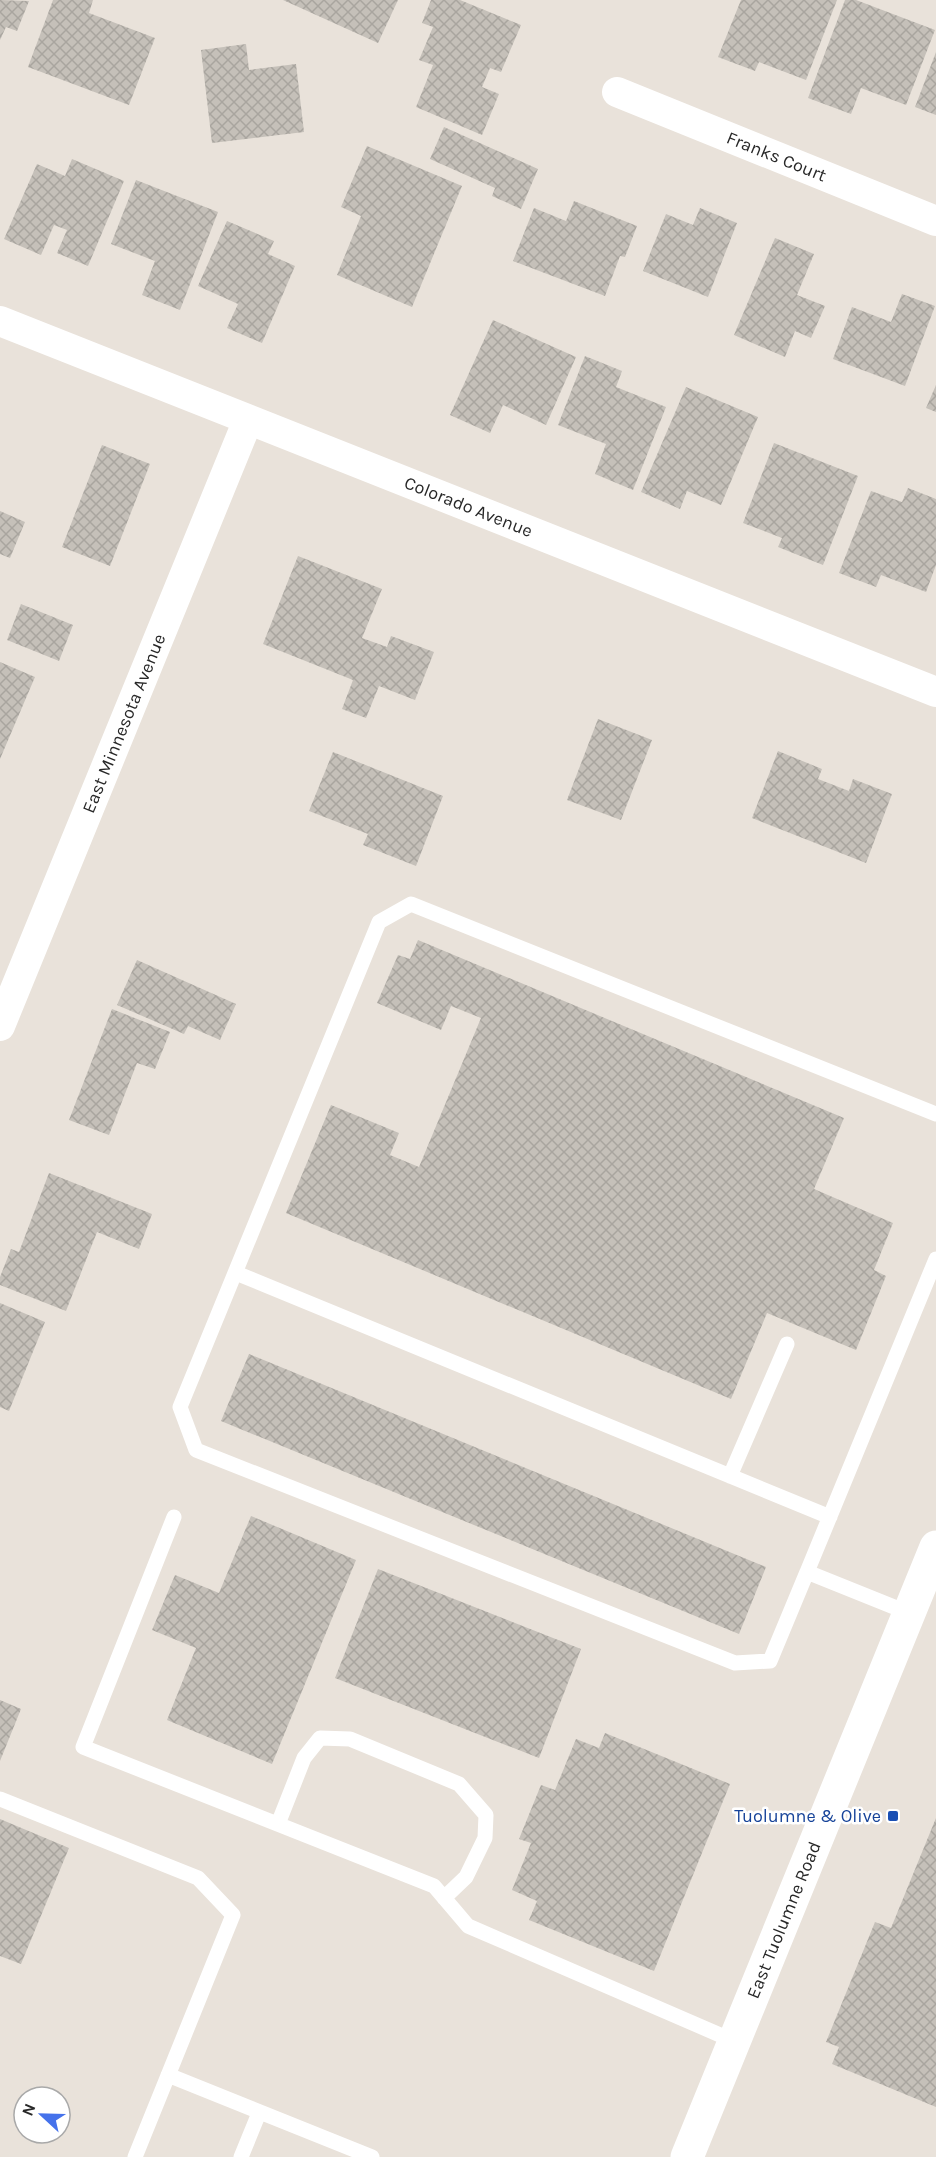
<svg xmlns="http://www.w3.org/2000/svg" width="936" height="2157" viewBox="0 0 936 2157" font-family="Karla,sans-serif">
<defs>
<pattern id="building-cross-hatch" width="8" height="8" patternUnits="userSpaceOnUse" patternTransform="scale(1.5)"><rect width="8" height="8" fill="#c5c0b9"/><path d="M0 0l8 8M0 8l8-8" fill="none" stroke="#a9a59f"/></pattern>
</defs>
<rect width="100%" height="100%" fill="#e9e2da"/>
<path fill="url(#building-cross-hatch)" d="M0,0L29,1L17,31L6,27L0,40Z
M53,0H93L89,13L155,38L129,105L28,67Z
M283,0H398L378,43Z
M431,0H460L521,25L501,72L490,68L482,87L499,94L482,135L416,107L433,65L419,60L433,27L422,23Z
M741,0H837L806,80L759,62L755,71L718,57Z
M845,0H856L935,30L906,105L861,88L851,114L808,98Z
M246,44L249,70L296,64L304,132L212,143L201,50Z
M936,52V115L915,107Z
M444,127L538,169L521,209L492,196L495,188L430,159Z
M367,146L462,186L412,307L337,275L361,216L341,207Z
M72,159L124,181L88,266L57,253L67,230L54,225L41,255L4,239L37,164L65,176Z
M136,180L218,212L180,310L142,295L155,261L111,244Z
M574,201L637,226L625,257L620,256L605,296L513,261L534,208L566,221Z
M700,208L737,223L708,297L643,271L666,214L693,225Z
M227,221L274,241L268,254L295,266L262,343L227,328L238,304L198,286Z
M775,238L814,254L797,295L825,306L811,338L795,331L785,357L734,335Z
M902,294L935,306L905,386L833,359L852,307L891,322Z
M493,320L576,357L546,425L503,405L490,433L450,415Z
M585,356L622,371L616,387L666,407L633,490L595,474L606,444L558,425Z
M936,385V412L926,408Z
M686,387L758,417L721,505L687,491L680,509L641,492Z
M774,443L858,476L823,565L778,547L782,538L743,523Z
M102,445L150,464L110,566L62,547Z
M908,488L936,499V565L926,592L881,575L876,587L839,573L871,491L902,502Z
M0,511L25,522L10,558L0,554Z
M298,556L382,589L362,638L387,647L391,636L434,652L415,700L379,686L366,718L342,709L353,680L263,644Z
M21,604L73,625L59,661L7,640Z
M0,662L35,677L0,759Z
M598,719L652,740L621,820L567,800Z
M778,751L822,769L818,779L849,791L853,779L892,794L866,863L752,818Z
M333,752L443,796L416,866L363,845L368,834L309,811Z
M418,940L844,1118L814,1189L893,1223L874,1270L886,1276L856,1350L767,1313L731,1399L286,1213L331,1105L399,1133L390,1155L419,1167L481,1018L451,1006L441,1030L377,1003L398,955L410,959Z
M137,960L236,1004L220,1040L188,1026L184,1034L117,1005Z
M112,1009L170,1032L155,1069L137,1063L109,1135L69,1120Z
M49,1173L152,1214L139,1249L97,1232L66,1311L0,1285V1277L11,1249L19,1252Z
M0,1303L45,1322L9,1411L0,1407Z
M249,1354L766,1567L739,1634L221,1421Z
M251,1516L356,1560L272,1764L167,1720L196,1648L152,1630L175,1575L219,1593Z
M378,1569L581,1649L539,1758L335,1678Z
M0,1700L21,1709L0,1761Z
M605,1733L730,1784L654,1971L529,1920L537,1901L512,1890L531,1843L519,1839L541,1785L555,1790L576,1739L599,1748Z
M936,1818V2107L832,2064L839,2047L826,2042L875,1922L891,1928Z
M0,1819L69,1848L21,1964L0,1956Z"/>
<g fill="none" stroke-linecap="round" stroke-linejoin="round">
<path stroke="#fff" stroke-width="15" d="M236,1273L830,1517
M730,1476L787,1344
M174,1517L83,1747L434,1886L468,1926L734,2041
M807,1572L936,1259
M909,1613L807,1572L770,1661L735,1663L196,1450L180,1407L379,922L411,904L936,1114
M0,1799L198,1878L233,1915L135,2157
M278,1824L304,1758L320,1738L350,1739L459,1784L486,1815L485,1838L466,1877L444,1898
M168,2075L372,2157
M241,2157L259,2113"/>
<g stroke="#fff" stroke-width="30">
<path id="s1" d="M617,92L936,221"/>
<path id="s2" d="M0,321L936,692"/>
<path id="s3" d="M0,1026L248,420"/>
</g>
<path stroke="#fff" stroke-width="33" id="s4" d="M687,2157L936,1547"/>
</g>
<rect fill="#1a4fb4" stroke="#fff" stroke-width="2" x="887" y="1810" width="12" height="12" rx="3"/>
<g text-anchor="middle" dominant-baseline="central" stroke-width="5" stroke-linejoin="round" paint-order="stroke">
<g font-size="18" fill="#282828" stroke="#fff">
<text stroke="none"><textPath href="#s1" startOffset="172">Franks Court</textPath></text>
<text stroke="none"><textPath href="#s2" startOffset="504">Colorado Avenue</textPath></text>
<text stroke="none"><textPath href="#s3" startOffset="327">East Minnesota Avenue</textPath></text>
<text stroke="none"><textPath href="#s4" startOffset="256">East Tuolumne Road</textPath></text>
</g>
<g font-size="18" fill="#164399" stroke="#fff" text-anchor="end">
<text x="881" y="1816">Tuolumne &amp; Olive</text>
</g>
</g>
<g transform="translate(42 2115) rotate(292)"><circle r="28" fill="#ffffff" stroke="#a9a9a9" stroke-width="1.5"/>
<path d="M0-4.5L10 22L0 15L-10 22Z" fill="#4572eb"/>
<text y="-9" font-size="16" font-weight="bold" text-anchor="middle" fill="#282828">N</text>
</g>
</svg>
